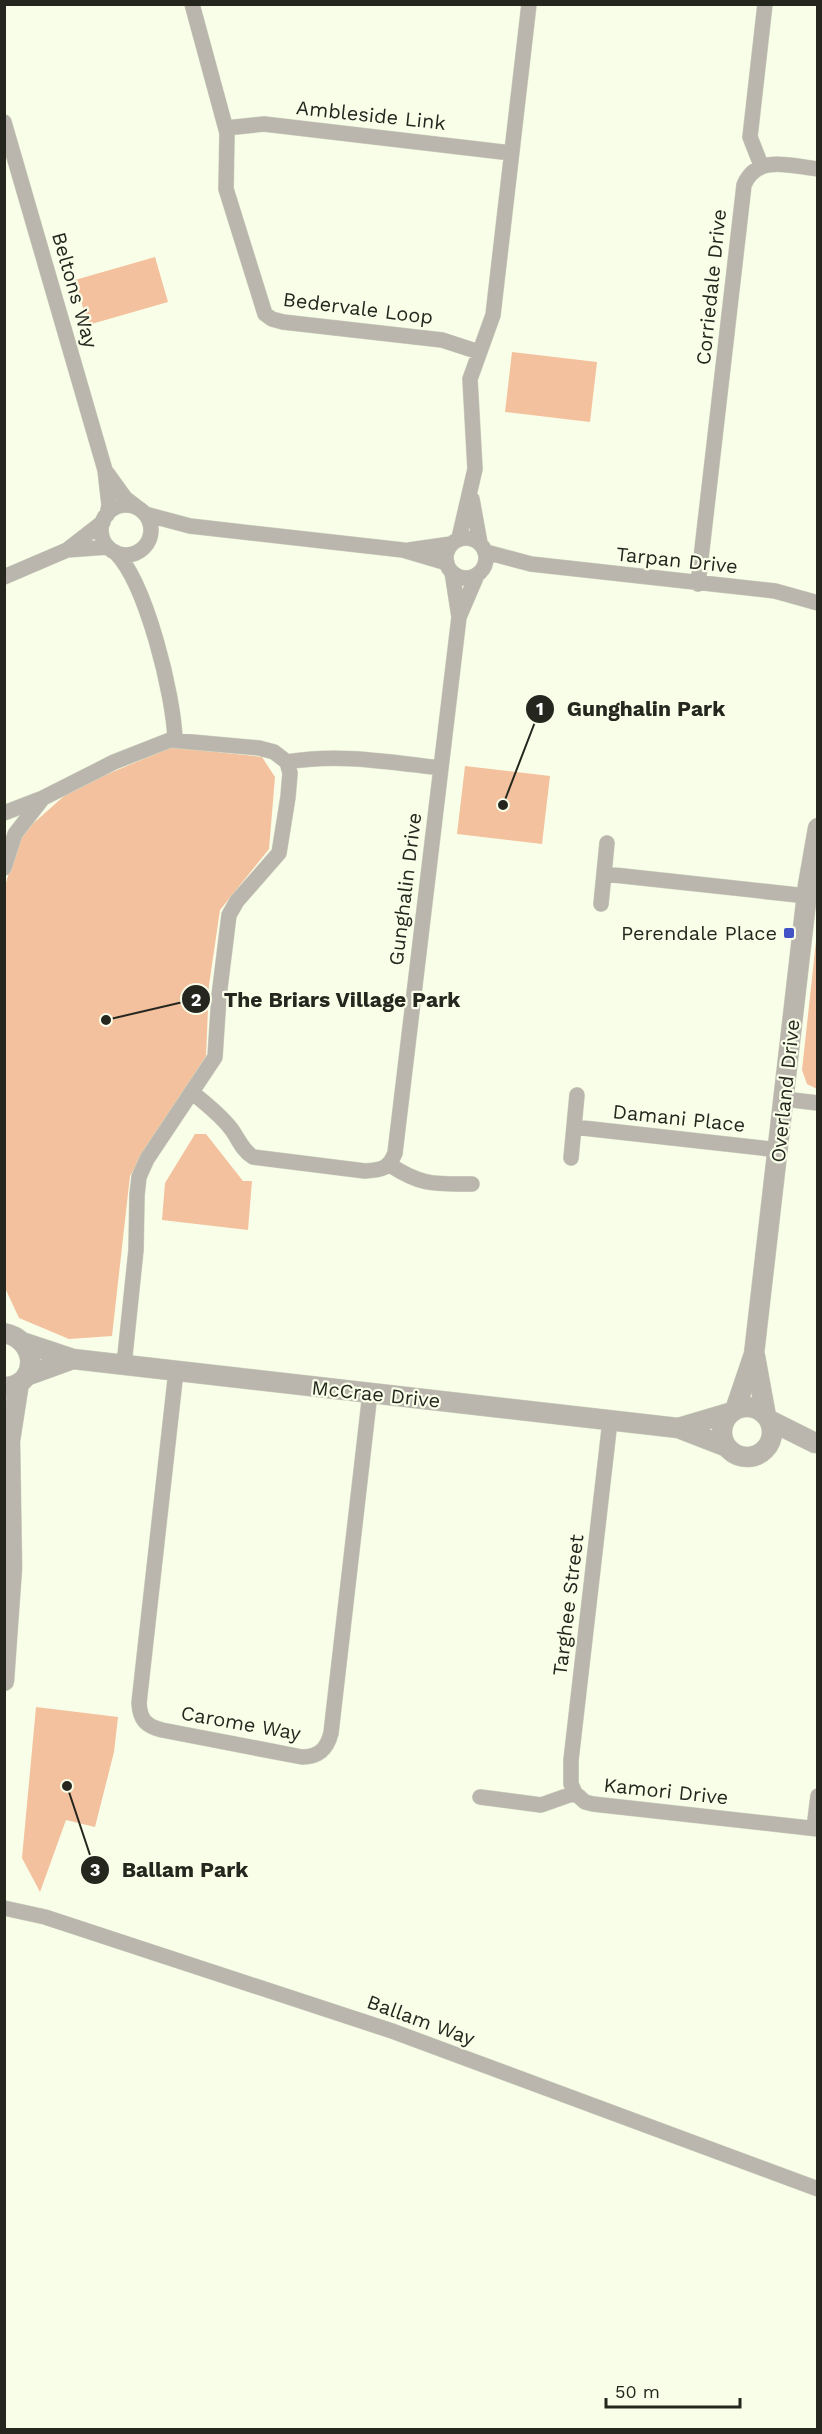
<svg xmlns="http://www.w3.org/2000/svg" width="822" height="2434" viewBox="0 0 822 2434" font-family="'Work Sans',sans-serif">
<rect width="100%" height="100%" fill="#f9fee8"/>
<path fill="#f3c19e" d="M155,257L168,302L88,325L75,280Z
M512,352L597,362L590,422L505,412Z
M172,747L262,757L275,777L269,849L220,910L209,985L206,1056L130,1176L112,1336L69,1339L19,1318L5,1288L4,890L19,836L72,789Z
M465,766L550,776L542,844L457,834Z
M817,932L818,1089H817L807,1084L802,1070Z
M195,1134H206L243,1181H252L248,1230L162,1220L165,1183Z
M36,1707L118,1717L114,1752L95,1827L66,1820L40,1892L22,1858Z"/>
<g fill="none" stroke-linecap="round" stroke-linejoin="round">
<g stroke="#d3d7c4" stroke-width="16">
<path id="minor" d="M192,4L227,133L226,189L265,314L272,319L283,322L442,340L479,352
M4,122L105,470L109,505L107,515
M226,128L264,124L511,153
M761,165L750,137L765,4
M107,473L125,498L138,508
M472,499L480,543
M101 530a25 25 0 1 1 50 0a25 25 0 1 1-50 0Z
M145,514L190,526L403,550L447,563
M446 558a20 20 0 1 1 40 0a20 20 0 1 1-40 0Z
M459,538L475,469L470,379L493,315L529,4
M67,550L108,547
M409,550L451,544
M115,552C146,582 174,696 175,740
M486,552L531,564L775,591L818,603
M452,572L459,617
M4,577L67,550L103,522
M698,584L744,185C757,154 790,166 818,169
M287,762C339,753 389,762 441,768
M4,813L43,798L114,762L170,740L259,748L274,752L287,762L290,773L288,797L279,853L237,901L229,915L219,996L215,1057L147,1159L139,1177L137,1195L136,1250L124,1365
M4,868L15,834L43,798
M605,874L807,896
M601,904L607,843
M193,1093C207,1105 221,1115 232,1130C239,1140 242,1150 253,1157L365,1171C381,1170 389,1169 395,1153L459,617L477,575
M784,1099L818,1103
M574,1127L779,1150
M571,1158L577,1095
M390,1165C422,1186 435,1184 472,1184
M176,1371L139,1703C140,1720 146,1726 162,1730L302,1757C319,1757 327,1749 331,1733L370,1393
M575,1793L571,1784V1760L610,1421
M480,1797L541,1805L575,1793L585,1802L593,1804L818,1829
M814,1828L818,1796
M4,1908L45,1917L392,2031L818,2189"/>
</g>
<g stroke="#d3d7c4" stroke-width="21">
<path id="tertiary" d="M4,1333C37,1339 40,1383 7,1387
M25,1343L73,1359L678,1428L727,1447
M755,1356L766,1416
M26,1376L73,1359
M722 1432a25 25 0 1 1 50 0a25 25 0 1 1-50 0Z
M735,1410L754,1354L808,885L818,828
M769,1420L815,1443
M678,1428L732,1412
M4,1681L12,1568L10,1441L19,1383"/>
</g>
<use href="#minor" stroke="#bab6ad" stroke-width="15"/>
<use href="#tertiary" stroke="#bab6ad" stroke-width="20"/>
</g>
<rect fill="#4253c7" stroke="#f9fee8" stroke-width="2" x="783" y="927" width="12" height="12" rx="3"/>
<g text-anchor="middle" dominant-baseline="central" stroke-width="4.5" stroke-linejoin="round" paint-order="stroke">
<g font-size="20" fill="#25271f" stroke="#f9fee8">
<text transform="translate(371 115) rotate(6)">Ambleside Link</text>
<text transform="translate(711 287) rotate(-84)">Corriedale Drive</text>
<text transform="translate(75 290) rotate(74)">Beltons Way</text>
<text transform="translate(358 308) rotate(7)">Bedervale Loop</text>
<text transform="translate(677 560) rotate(6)">Tarpan Drive</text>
<text transform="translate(405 889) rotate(-83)">Gunghalin Drive</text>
<text transform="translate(785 1091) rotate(-84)">Overland Drive</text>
<text transform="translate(679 1118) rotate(6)">Damani Place</text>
<text transform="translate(376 1394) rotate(6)">McCrae Drive</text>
<text transform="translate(568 1605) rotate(-83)">Targhee Street</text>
<text transform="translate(241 1723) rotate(10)">Carome Way</text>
<text transform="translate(666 1791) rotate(6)">Kamori Drive</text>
<text transform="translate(421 2020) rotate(20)">Ballam Way</text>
</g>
<g font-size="20" fill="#25271f" stroke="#f9fee8" text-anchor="end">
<text x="777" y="933">Perendale Place</text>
</g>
</g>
<path fill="none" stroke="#25271f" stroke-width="2" d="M503 805L540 709M106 1020L196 999M67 1786L95 1870"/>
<g fill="#25271f" stroke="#f9fee8" stroke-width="2">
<circle cx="503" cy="805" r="6"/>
<circle cx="106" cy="1020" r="6"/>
<circle cx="67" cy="1786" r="6"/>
<circle cx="540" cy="709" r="15"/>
<circle cx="196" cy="999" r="15"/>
<circle cx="95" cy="1870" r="15"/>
</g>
<g font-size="18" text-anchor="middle" font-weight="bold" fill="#fff">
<text x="540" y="715">1</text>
<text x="196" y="1006">2</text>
<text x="95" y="1876">3</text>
</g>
<g font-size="21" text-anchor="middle" font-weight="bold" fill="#25271f" stroke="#f9fee8" stroke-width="4.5" stroke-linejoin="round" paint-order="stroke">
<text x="646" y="716">Gunghalin Park</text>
<text x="342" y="1007">The Briars Village Park</text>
<text x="185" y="1877">Ballam Park</text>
</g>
<rect width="822" height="2434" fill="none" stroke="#25271f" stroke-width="12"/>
<path d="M606 2398v9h134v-9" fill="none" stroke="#25271f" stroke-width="3"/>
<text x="615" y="2398" font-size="18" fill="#25271f" stroke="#f9fee8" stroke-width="4.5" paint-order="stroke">50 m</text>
</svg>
